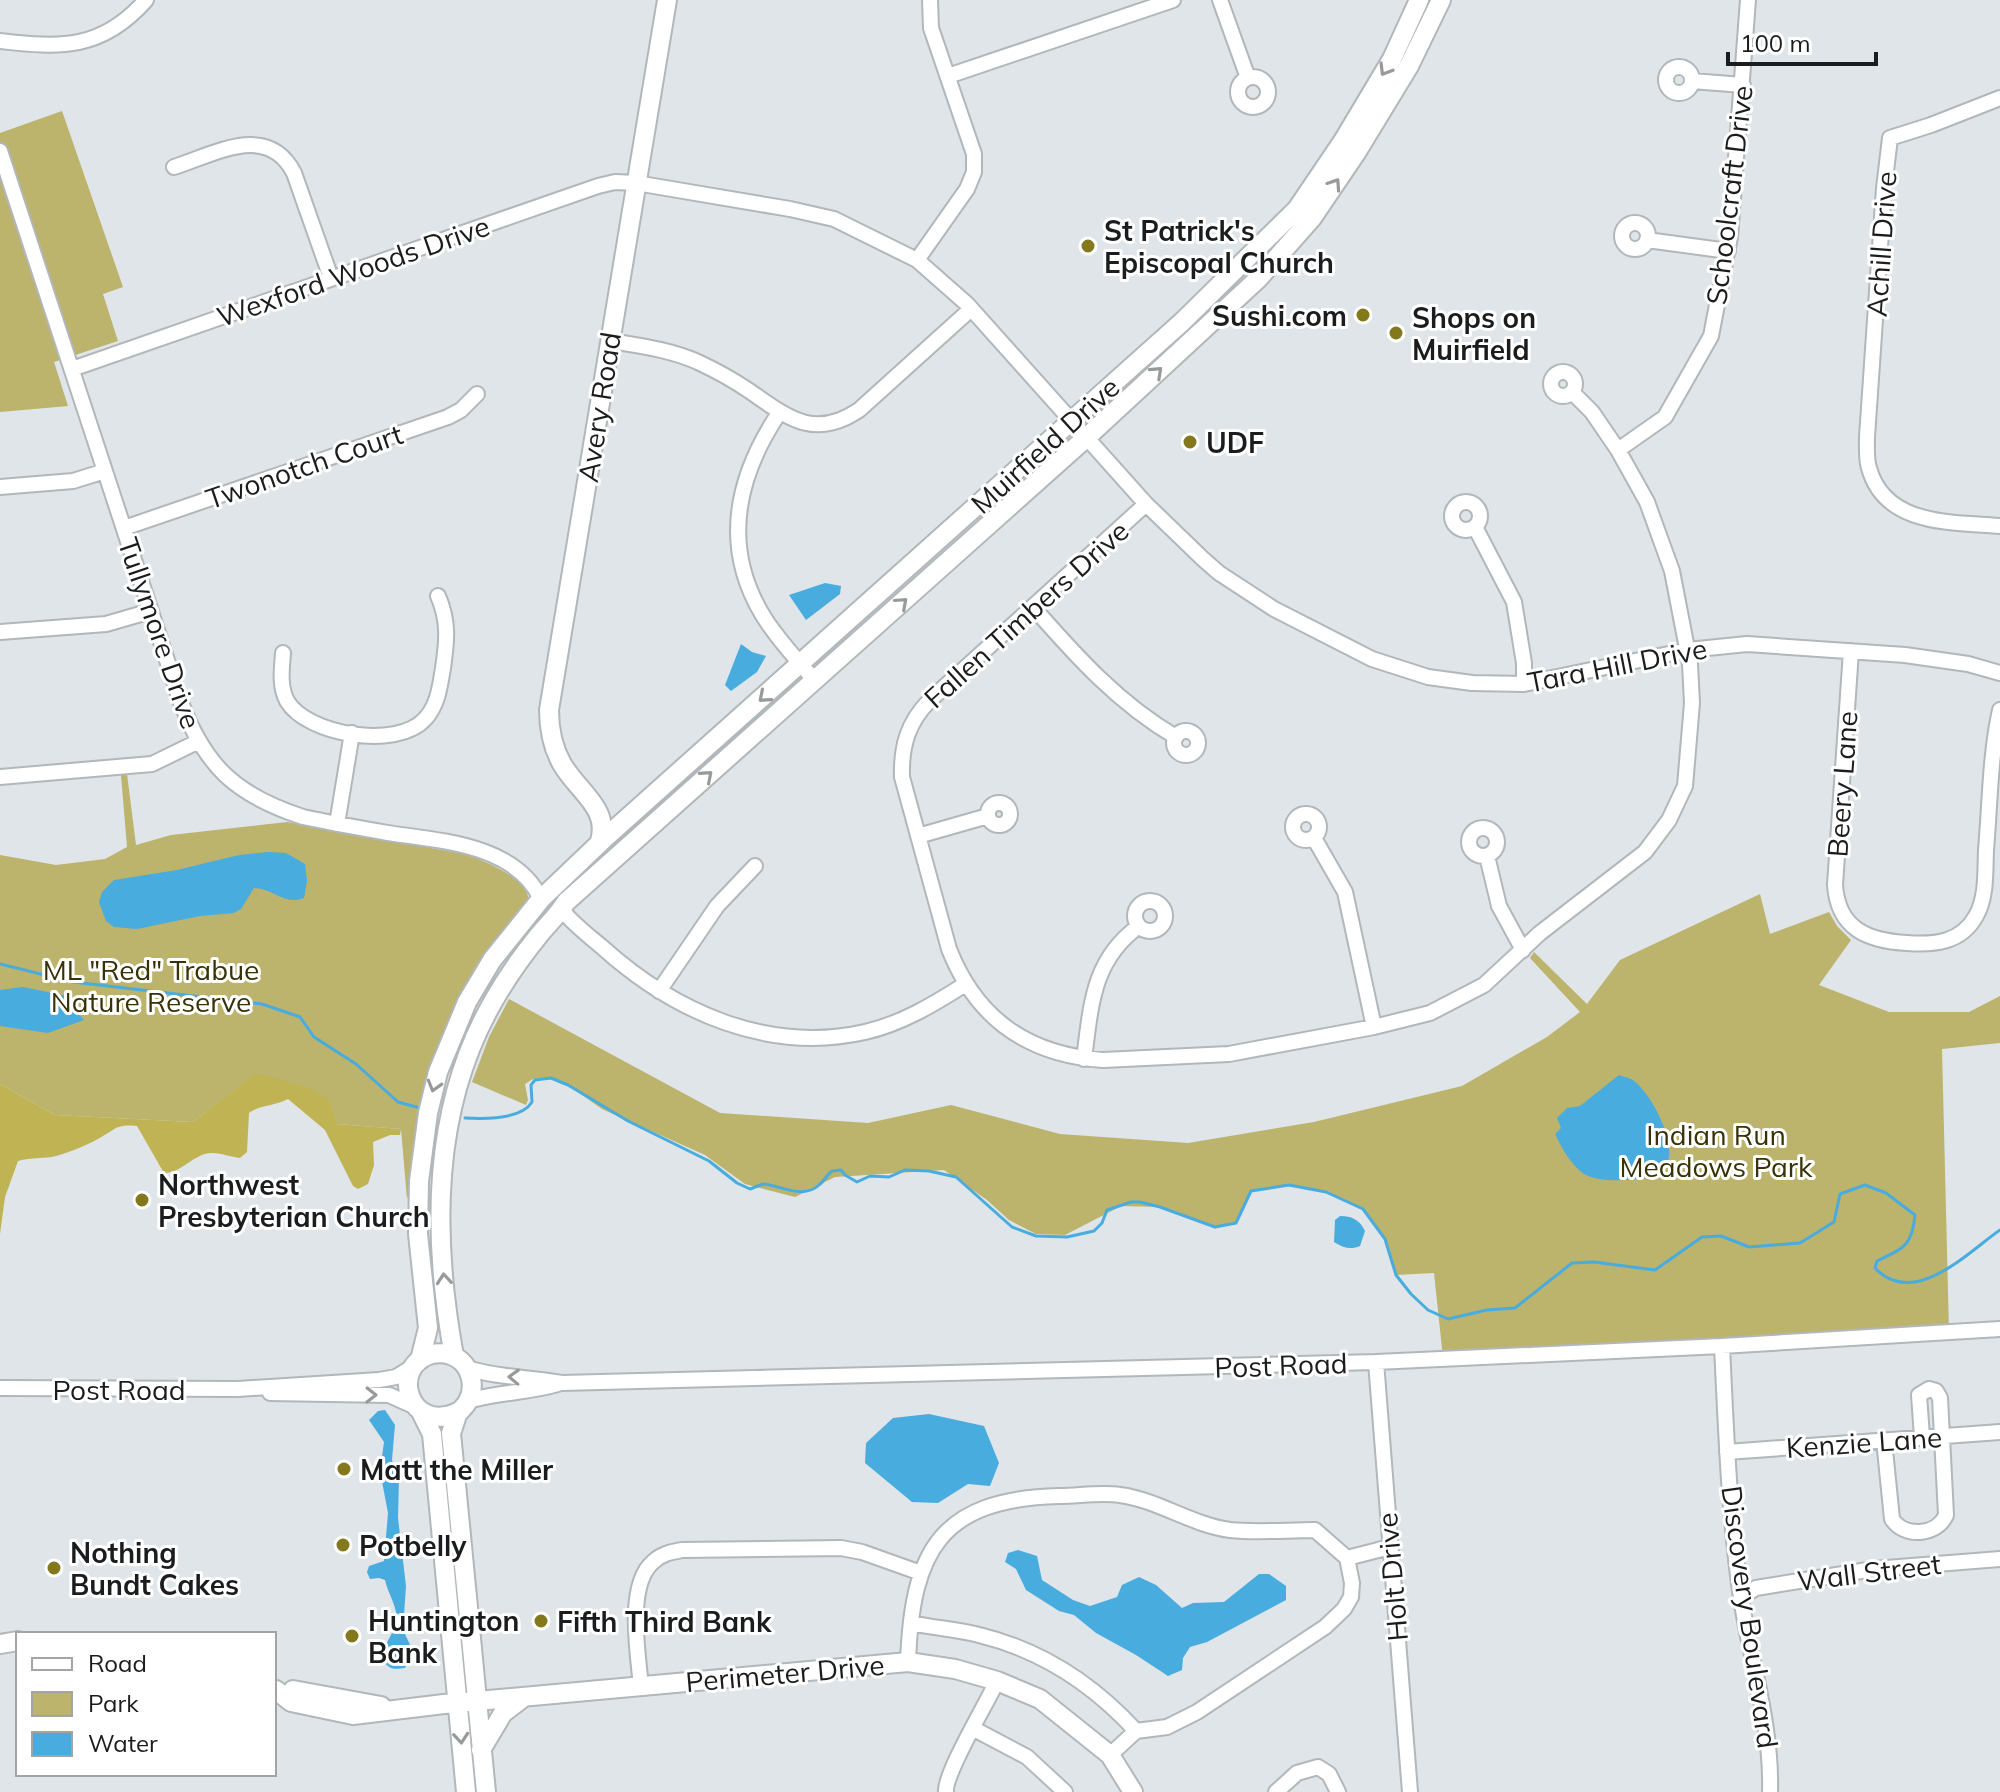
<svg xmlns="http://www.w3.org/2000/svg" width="2000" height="1792" viewBox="0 0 2000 1792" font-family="Mulish,sans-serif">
<rect width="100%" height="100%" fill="#dfe5e8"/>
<path fill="#bcb36c" d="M62,111L123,287L103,294L118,341L54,362L68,406L0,412V133Z
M127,774L136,845L171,835L287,822L464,854C483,860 528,878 529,901L476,975L407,1199L401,1129L337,1124L257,1073L193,1122L55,1115L0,1084V855L56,865L105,859L127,847L121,775Z
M1760,894L1770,934L1829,912L1837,926L1851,940L1819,985L1889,1012H1969L2000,996V1043L1942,1049L1949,1332L1443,1358L1434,1273L1396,1275L1385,1239L1363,1209L1326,1192L1289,1185L1251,1191L1236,1223L1215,1227L1160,1207L1121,1206L1065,1235L1036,1234L1009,1220L987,1200L944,1170L835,1177L795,1197L745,1184L705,1155L602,1109L568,1085L547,1078L533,1079L525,1084L528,1100L526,1105L472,1082L489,1037L509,999L720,1113L868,1123L951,1105L1060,1134L1188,1143L1314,1122L1462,1086L1547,1037L1580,1012L1530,958L1534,952L1587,1004L1620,960Z"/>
<path fill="#bfb353" d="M256,1073L312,1089L328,1099L337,1124L401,1129L400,1135H390L373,1142L374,1165L368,1184L358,1189L353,1186L325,1130L288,1099C275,1106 259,1105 249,1113L247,1152L240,1158C231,1157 221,1153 213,1153C195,1152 182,1173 164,1173L137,1126C118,1124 118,1127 103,1136C90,1144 71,1152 56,1156C44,1159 31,1157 18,1161L5,1197L0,1234V1084L55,1115L193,1122Z"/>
<path fill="#48acdf" d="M825,583L841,586L840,594L806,620L789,595Z
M741,644L752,652L766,656L757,672L731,691L725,685Z
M268,852L286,853L305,864L307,881L304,898C284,906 273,888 254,888L241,909L234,913L200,916L137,929L114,927L106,921L99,902L102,892L114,880L177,870L239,855Z
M23,987L67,996L75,1010L84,1020L48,1033L0,1026V990Z
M1619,1075C1623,1077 1627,1077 1631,1079C1650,1090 1679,1145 1666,1165C1654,1183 1601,1184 1584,1174C1572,1166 1561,1147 1555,1134L1561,1128L1557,1118L1567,1108L1580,1106Z
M1340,1216C1352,1216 1360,1220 1365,1231L1360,1246C1351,1250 1343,1248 1334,1242L1335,1220Z
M385,1410L395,1425L392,1460L399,1478L398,1518L406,1586L403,1630L413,1651L405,1668C392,1670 388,1669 381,1657C384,1645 391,1637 395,1626C401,1611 388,1595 385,1580L379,1578L370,1579L367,1572L369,1566L384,1561L388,1513L380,1471L384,1442L369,1420L378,1411Z
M929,1414L984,1426L999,1463L990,1486L968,1484L938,1503L912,1502L865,1463L866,1443L893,1418Z
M1018,1550L1037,1556L1042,1580L1073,1600L1090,1606L1117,1597L1122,1585L1139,1577L1156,1585L1182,1608L1193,1603L1224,1602L1259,1574H1269L1286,1586V1600L1207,1642L1190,1647L1183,1658L1182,1670L1168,1676L1136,1655L1096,1633L1074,1615L1059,1611L1026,1590L1016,1569L1005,1562L1008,1553Z"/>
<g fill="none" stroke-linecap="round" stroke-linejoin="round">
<path stroke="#48acdf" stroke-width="3" d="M0,964L73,982L262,1004L300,1017L314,1037L356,1064L398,1102L420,1108
M465,1118C483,1119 521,1120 532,1102L531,1085L535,1080L551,1078L568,1085L628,1121L709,1161L737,1183L750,1189L763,1184C780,1185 803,1200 819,1185C824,1181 827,1175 832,1171L841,1170L845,1175L857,1182L870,1176L889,1177L905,1170L929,1171L956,1177L1012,1227L1036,1236L1067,1237L1094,1231L1102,1223L1107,1210L1131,1202H1140L1160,1207L1215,1227L1236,1223L1251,1191L1289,1185L1326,1192L1363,1209L1385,1239L1396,1275L1411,1294L1428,1310L1448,1319L1487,1310L1515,1308L1572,1263L1594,1262L1655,1270L1702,1237L1721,1236L1749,1247L1800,1243L1834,1222L1840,1194L1865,1185L1886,1193L1915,1215C1912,1246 1904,1248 1877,1261L1875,1268C1914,1309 1967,1253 2000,1230"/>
<g stroke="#b1b7ba" stroke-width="18">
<path id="minor" d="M1220,0L1248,78
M0,41C61,48 102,50 146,0
M1666 80a13 13 0 1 1 26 0a13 13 0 1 1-26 0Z
M948,76L1173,0
M1238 92a15 15 0 1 1 30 0a15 15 0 1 1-30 0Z
M1692,81L1743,85
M2000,98L1931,125L1890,138L1884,188L1867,437C1867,446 1866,459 1869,468C1885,526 1951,522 2000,526
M0,151L180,700C205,767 236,795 303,817C331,823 359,828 388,833C440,841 515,844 541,899
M174,167C215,154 268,122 294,173L331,278
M1622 236a13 13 0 1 1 26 0a13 13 0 1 1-26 0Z
M1647,240L1728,251
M917,260L967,189L974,172V154L931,28L930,0
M611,341C641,346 672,350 700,363C717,371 733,380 748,390C786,416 813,441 859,410L971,309
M72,369L598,186L615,182L636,183L790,209L834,219L917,260L967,304L1146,504L1203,559L1219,573L1274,609L1372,659L1428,677L1472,683L1524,684L1688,650L1747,644L1905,655L1968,664L2000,673
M1551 384a12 12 0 1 1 24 0a12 12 0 1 1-24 0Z
M779,413C737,476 721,545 762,614C776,638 797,659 815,681
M1618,450L1665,417L1711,336L1730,237L1748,0
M0,487L73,481L105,471
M1452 516a14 14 0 1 1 28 0a14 14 0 1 1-28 0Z
M1146,504L930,700C908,722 901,746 902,777L949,949C977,1020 1029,1055 1103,1060L1229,1054L1374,1027L1430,1013L1484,985L1540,933L1645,852L1669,820L1685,786L1692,703L1690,664L1672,571L1647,502L1618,450L1592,412L1572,392
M1475,527L1514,602L1524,663V684
M124,528L448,417L461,410L477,394
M1033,607C1076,656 1119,704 1176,737
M0,632L106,624L151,611
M1851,651L1835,885C1838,929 1868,941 1907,943C1934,945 1961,943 1976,916C1987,897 1985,871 1986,850C1990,804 1990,755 2000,710
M283,653C282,668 279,686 287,701C307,735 397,750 425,719C438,705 440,686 443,668C447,641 449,621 438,596
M1174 743a12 12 0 1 1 24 0a12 12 0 1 1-24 0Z
M0,777L152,764L197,742
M988 814a11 11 0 1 1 22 0a11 11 0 1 1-22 0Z
M1293 827a13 13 0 1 1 26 0a13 13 0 1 1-26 0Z
M337,824L352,733
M1469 842a14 14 0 1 1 28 0a14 14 0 1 1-28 0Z
M918,836L988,816
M1314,838L1345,892L1374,1027
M1487,856L1499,906L1523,950
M1135 916a15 15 0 1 1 30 0a15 15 0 1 1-30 0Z
M562,910C573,924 588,935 602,947C674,1012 768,1054 865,1032C901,1024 934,1004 964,985
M659,991L717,906L755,866
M1084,1059C1091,1006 1092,960 1139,926
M1722,1346C1726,1430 1729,1515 1741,1598C1751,1663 1772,1726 1770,1792
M1376,1362L1410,1792
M467,1368C498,1378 530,1377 562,1383L1376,1362L1722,1346L2000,1329
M0,1388L238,1389L379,1380L396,1377L414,1366
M270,1393L389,1395L416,1407
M468,1401C498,1392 528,1393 558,1384
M1884,1440L1892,1519C1904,1538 1937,1536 1946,1515L1940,1398L1936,1391L1929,1389L1919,1395L1922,1437
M1727,1452L2000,1432
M1347,1558L1390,1547
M1741,1597L1756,1588L1874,1569L2000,1559
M911,1623C933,1628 956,1629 979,1635C1041,1650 1093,1684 1136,1731
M908,1662C912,1551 940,1499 1059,1496C1078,1496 1101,1492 1120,1495C1158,1500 1192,1525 1230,1530C1258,1533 1287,1530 1315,1530L1347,1558L1352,1583L1351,1597L1344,1609L1325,1627L1197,1712L1167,1727L1136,1731L1110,1755
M641,1686C638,1654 626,1585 653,1562C661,1554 671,1552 682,1550L841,1548L862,1552L921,1573
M974,1729L1027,1757L1065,1792
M946,1792C944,1774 987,1703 997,1681
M1276,1792L1297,1773L1318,1767L1329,1774L1338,1792"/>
</g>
<g stroke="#b1b7ba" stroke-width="22">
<path id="major" d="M599,844C612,809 578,792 562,764C553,748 549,729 549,710L667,0
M454,1356C432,1236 431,1108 494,1000C507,977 522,956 539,935C548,924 559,914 566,902L1087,437L1258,279L1312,218L1356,153L1409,66L1441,0
M420,1360L428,1328L418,1234L419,1181L428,1113L438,1072L467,1002L492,960L541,899L606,837L1182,322L1297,209L1343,141L1392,59L1419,0
M421,1412L432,1434L466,1792
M458,1412C409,1435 388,1366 432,1354C442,1352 453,1354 461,1361C472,1371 475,1388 468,1401C465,1407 460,1410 457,1415C455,1421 453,1428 451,1433L486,1792
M0,1644L18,1641
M276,1690L291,1702L353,1715L444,1704L908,1662L955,1669L997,1681L1040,1699L1110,1755L1133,1792
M293,1690L381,1706
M481,1750L503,1713L524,1697"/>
</g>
<use href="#minor" stroke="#fff" stroke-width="14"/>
<use href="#major" stroke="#fff" stroke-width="18"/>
</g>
<defs><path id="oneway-chevron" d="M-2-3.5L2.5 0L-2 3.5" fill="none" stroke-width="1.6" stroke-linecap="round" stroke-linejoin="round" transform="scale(2)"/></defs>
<g stroke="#989999">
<use href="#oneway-chevron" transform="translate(1385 70) rotate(121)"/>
<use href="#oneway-chevron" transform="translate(1335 184) rotate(-56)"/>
<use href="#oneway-chevron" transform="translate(1157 372) rotate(-43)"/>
<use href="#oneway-chevron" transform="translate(902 603) rotate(-42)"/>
<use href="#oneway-chevron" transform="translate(764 697) rotate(139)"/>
<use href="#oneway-chevron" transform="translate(707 776) rotate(-41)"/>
<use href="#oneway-chevron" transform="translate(434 1086) rotate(106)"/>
<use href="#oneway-chevron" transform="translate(444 1279) rotate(-95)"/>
<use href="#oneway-chevron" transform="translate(514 1377) rotate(-178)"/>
<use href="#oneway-chevron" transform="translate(371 1395) rotate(1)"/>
<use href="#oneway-chevron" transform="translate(461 1738) rotate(85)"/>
</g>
<g fill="#83781c" stroke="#fff" stroke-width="3">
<circle cx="1088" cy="246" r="8"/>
<circle cx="1363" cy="315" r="8"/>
<circle cx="1396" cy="333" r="8"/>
<circle cx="1190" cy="442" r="8"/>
<circle cx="142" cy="1200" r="8"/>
<circle cx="344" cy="1469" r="8"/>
<circle cx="343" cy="1545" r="8"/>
<circle cx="54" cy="1568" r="8"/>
<circle cx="541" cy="1621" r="8"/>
<circle cx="352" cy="1636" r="8"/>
</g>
<g text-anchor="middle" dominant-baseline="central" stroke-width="6" stroke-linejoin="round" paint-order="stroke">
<g font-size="28" fill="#1a1c1d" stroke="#fff">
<text transform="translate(1729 195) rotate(-83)">Schoolcraft Drive</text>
<text transform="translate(1881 244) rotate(-86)">Achill Drive</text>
<text transform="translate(353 271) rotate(-19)">Wexford Woods Drive</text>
<text transform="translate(599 407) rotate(-81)">Avery Road</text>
<text transform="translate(1045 445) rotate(-42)">Muirfield Drive</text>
<text transform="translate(304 466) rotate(-19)">Twonotch Court</text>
<text transform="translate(1026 614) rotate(-42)">Fallen Timbers Drive</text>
<text transform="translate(160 633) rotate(71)">Tullymore Drive</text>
<text transform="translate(1617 665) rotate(-11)">Tara Hill Drive</text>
<text transform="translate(1842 784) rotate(-86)">Beery Lane</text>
<text transform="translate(1281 1365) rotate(-2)">Post Road</text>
<text x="119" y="1389">Post Road</text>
<text transform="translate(1864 1442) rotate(-4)">Kenzie Lane</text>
<text transform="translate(1869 1572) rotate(-7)">Wall Street</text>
<text transform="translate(1392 1577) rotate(-95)">Holt Drive</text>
<text transform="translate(1750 1617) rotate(82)">Discovery Boulevard</text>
<text transform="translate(785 1673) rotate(-5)">Perimeter Drive</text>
</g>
<g font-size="28" font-weight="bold" fill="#1a1c1d" stroke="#fff" text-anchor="start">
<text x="1104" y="230">St Patrick's<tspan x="1104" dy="32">Episcopal Church</tspan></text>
<text x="1347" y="315" text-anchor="end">Sushi.com</text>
<text x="1412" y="317">Shops on<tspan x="1412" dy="32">Muirfield</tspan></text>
<text x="1206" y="442">UDF</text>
<text x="158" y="1184">Northwest<tspan x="158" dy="32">Presbyterian Church</tspan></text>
<text x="360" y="1469">Matt the Miller</text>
<text x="359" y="1545">Potbelly</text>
<text x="70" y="1552">Nothing<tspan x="70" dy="32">Bundt Cakes</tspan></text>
<text x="368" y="1620">Huntington<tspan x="368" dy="32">Bank</tspan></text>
<text x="557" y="1621">Fifth Third Bank</text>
</g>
<g font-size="28" fill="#383208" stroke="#fff">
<text x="151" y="969">ML "Red" Trabue<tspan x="151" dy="32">Nature Reserve</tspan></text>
<text x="1716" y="1134">Indian Run<tspan x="1716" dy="32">Meadows Park</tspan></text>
</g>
</g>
<rect x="16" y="1632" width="260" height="144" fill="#ffffff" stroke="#a3a4a5" stroke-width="2"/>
<rect x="32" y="1658" width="40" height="12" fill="#ffffff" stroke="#a3a4a5" stroke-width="2"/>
<text x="88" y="1672" font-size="24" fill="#1a1c1d">Road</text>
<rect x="32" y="1692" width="40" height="24" fill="#bcb36c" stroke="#a3a4a5" stroke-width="2"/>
<text x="88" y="1712" font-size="24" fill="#1a1c1d">Park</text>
<rect x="32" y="1732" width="40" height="24" fill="#48acdf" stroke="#a3a4a5" stroke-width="2"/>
<text x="88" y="1752" font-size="24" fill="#1a1c1d">Water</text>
<path d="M1728 52v12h148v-12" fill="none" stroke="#1a1c1d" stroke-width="4"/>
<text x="1740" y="52" font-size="24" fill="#1a1c1d" stroke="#ffffff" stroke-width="6" paint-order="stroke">100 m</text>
</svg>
